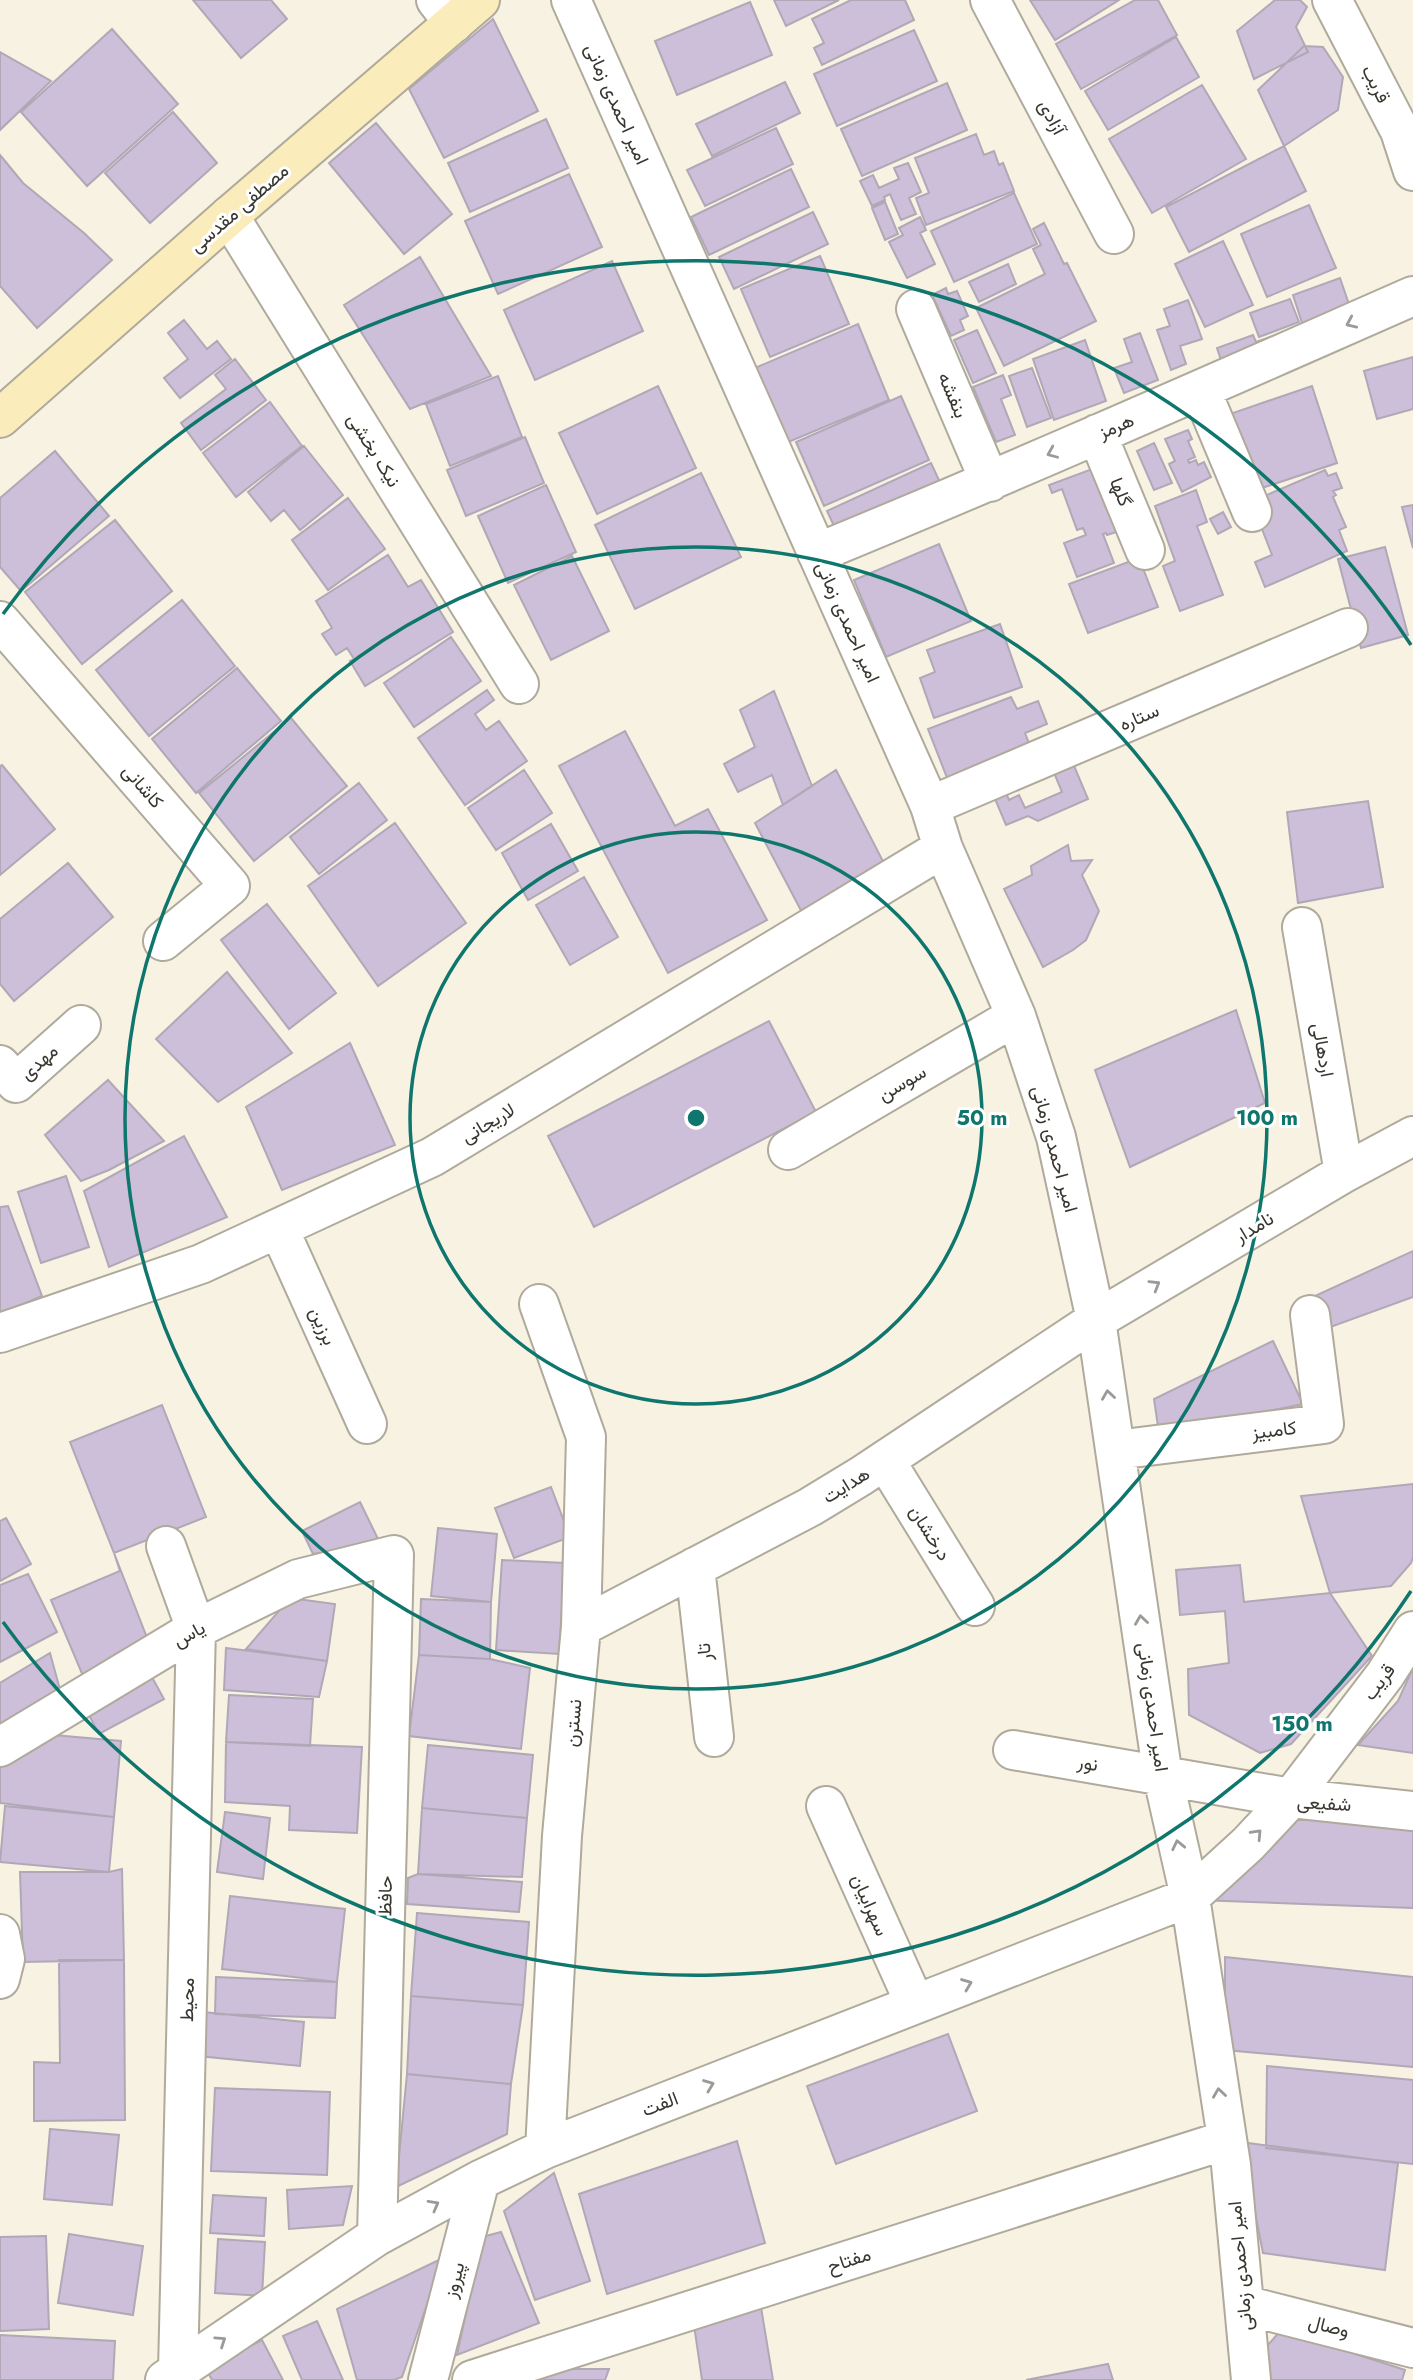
<svg xmlns="http://www.w3.org/2000/svg" width="1413" height="2380" viewBox="0 0 1413 2380" font-family="Jost,Vazirmatn,sans-serif">
<rect width="100%" height="100%" fill="#f7f2e2"/>
<path fill="#cdbeda" stroke="#b0a8b6" stroke-width="2" d="M193,0H271L287,19L241,58Z
M774,0H839L786,26Z
M851,0H905L914,20L822,65L814,48L824,43L812,19Z
M1030,0H1119L1055,40Z
M1135,0H1158L1177,35L1081,89L1056,44Z
M1275,0H1300L1307,7L1296,27L1308,52L1254,79L1237,31Z
M750,2L772,55L677,95L655,41Z
M493,19L538,111L444,158L409,89Z
M112,29L178,104L87,186L21,112Z
M914,30L937,81L837,126L814,74Z
M1176,37L1199,77L1108,130L1085,91Z
M1304,46L1323,47L1343,77L1338,110L1284,146L1258,90Z
M0,52L51,81L0,130Z
M785,82L800,113L712,156L696,124Z
M947,83L967,130L862,176L841,129Z
M1202,85L1246,159L1152,213L1109,139Z
M173,112L217,163L150,223L105,173Z
M546,119L568,168L470,212L448,163Z
M376,123L452,214L404,254L329,163Z
M776,128L793,164L705,206L687,170Z
M976,134L984,155L994,151L999,165L1003,163L1014,191L926,225L916,198L929,193L915,158Z
M1284,146L1306,191L1189,252L1166,207Z
M0,155L23,183L84,233L112,260L37,328L0,286Z
M908,163L921,192L909,198L916,214L901,220L890,194L884,197L885,200L872,206L860,181L873,175L879,188L899,179L894,168Z
M791,169L809,207L709,255L691,217Z
M569,174L602,247L498,294L465,221Z
M1014,193L1037,244L954,282L931,231Z
M885,202L898,234L885,240L872,208Z
M1309,205L1336,268L1267,297L1241,234Z
M813,212L828,244L734,289L719,257Z
M920,217L926,230L920,233L935,264L907,278L889,242L903,235L899,228Z
M1044,223L1064,264L1067,263L1096,321L1004,366L976,308L1045,274L1033,249L1041,245L1033,229Z
M1223,241L1253,305L1205,327L1175,264Z
M820,256L849,324L770,357L741,289Z
M420,257L491,376L410,409L344,305Z
M612,261L643,331L535,380L504,310Z
M1008,264L1016,284L979,302L969,282Z
M1340,278L1353,316L1231,390L1217,348L1253,335L1256,342L1303,326L1293,295Z
M946,288L948,294L957,291L968,316L960,320L964,330L951,336L932,295Z
M1290,299L1299,322L1259,337L1250,313Z
M1188,300L1202,339L1180,346L1186,364L1171,370L1157,330L1170,326L1164,309Z
M184,320L207,349L217,341L231,359L180,398L164,378L188,359L168,333Z
M858,324L889,400L786,443L755,368Z
M977,330L996,373L973,383L954,340Z
M1140,333L1158,380L1124,393L1114,368L1132,362L1124,339Z
M1085,340L1106,401L1054,420L1033,359Z
M1413,357V409L1377,419L1364,371Z
M235,359L266,400L201,450L181,423L226,389L215,375Z
M1032,368L1051,418L1027,427L1009,376Z
M1003,375L1011,395L1001,399L1015,435L996,442L973,387Z
M498,376L522,437L450,466L426,404Z
M658,386L696,468L597,514L559,433Z
M1312,386L1337,463L1256,490L1230,414Z
M901,396L929,460L824,506L796,442Z
M270,402L302,446L236,497L203,453Z
M1188,430L1192,439L1188,441L1195,457L1188,460L1189,463L1196,460L1198,465L1204,462L1211,477L1182,492L1169,464L1175,461L1165,439Z
M525,437L544,483L466,516L447,470Z
M1154,443L1172,483L1154,490L1137,451Z
M304,446L343,495L300,530L284,510L271,521L248,492Z
M55,451L109,516L21,591L0,567V498Z
M931,463L950,504L846,552L827,511Z
M1103,465L1125,529L1107,535L1106,533L1103,534L1114,563L1077,577L1064,543L1086,535L1083,528L1077,530L1062,489L1052,493L1049,485Z
M1325,470L1328,476L1336,473L1342,488L1333,491L1336,495L1333,497L1346,527L1339,530L1347,551L1265,587L1255,562L1272,555L1260,524L1255,500Z
M701,473L741,557L635,609L595,525Z
M546,485L576,552L508,583L478,516Z
M1196,490L1207,522L1197,526L1223,595L1180,611L1163,566L1175,561L1155,506Z
M348,498L385,549L328,590L292,540Z
M1413,505V548L1402,507Z
M1223,512L1231,527L1218,534L1210,519Z
M115,520L172,591L82,664L25,592Z
M939,544L971,621L886,657L854,580Z
M1385,547L1408,635L1361,648L1338,559Z
M388,555L408,587L421,580L453,632L365,686L350,661L354,659L347,648L336,655L322,634L332,628L316,601Z
M572,556L609,631L551,660L514,585Z
M1139,558L1158,607L1088,633L1069,584Z
M182,600L235,666L149,736L96,670Z
M1000,624L1022,687L934,718L920,678L935,672L927,650Z
M451,637L481,681L414,727L384,683Z
M237,668L281,721L196,793L152,739Z
M487,690L494,700L475,714L486,730L499,721L527,761L465,805L418,738Z
M774,691L812,786L783,805L772,775L738,792L724,764L755,747L740,710Z
M1011,697L1017,709L1038,701L1047,724L1025,733L1034,756L951,788L928,729Z
M291,718L347,786L254,861L199,793Z
M625,731L675,826L708,809L767,920L668,973L559,766Z
M1064,742L1088,799L1038,821L1028,816L1006,825L990,787L1002,782L1009,800L1019,795L1025,808L1062,792L1045,751Z
M2,765L55,829L0,875V766Z
M524,770L552,813L496,850L468,808Z
M836,770L887,869L805,918L755,823Z
M359,783L387,820L319,874L290,837Z
M1368,801L1383,887L1298,903L1287,812Z
M395,823L466,923L378,986L308,886Z
M551,824L578,871L528,900L502,853Z
M1068,845L1071,861L1092,860L1082,875L1099,911L1086,940L1073,950L1043,967L1004,889L1032,875L1031,866Z
M68,863L113,917L14,1001L0,984V919Z
M584,877L618,937L570,965L536,905Z
M267,904L336,993L289,1029L221,940Z
M227,972L292,1053L218,1102L156,1039Z
M1236,1010L1265,1103L1130,1167L1095,1070Z
M769,1021L816,1112L594,1227L548,1136Z
M350,1043L395,1145L282,1190L246,1107Z
M108,1080L164,1141L109,1170L81,1181L45,1135Z
M184,1136L227,1217L109,1267L84,1191Z
M66,1176L89,1247L41,1263L18,1192Z
M8,1206L42,1296L0,1314V1207Z
M1413,1251V1297L1325,1329L1317,1295Z
M1273,1341L1303,1404L1159,1433L1154,1399Z
M162,1405L206,1517L114,1553L70,1442Z
M1413,1484V1557L1411,1563L1391,1586L1330,1593L1301,1496Z
M551,1487L570,1537L514,1558L495,1508Z
M360,1502L380,1543L313,1554L302,1531Z
M6,1518L31,1564L0,1581V1521Z
M438,1528L497,1534L491,1602L431,1596Z
M114,1553L151,1648L83,1676L51,1600L120,1571Z
M502,1560L565,1563L559,1654L496,1650Z
M1240,1565L1244,1602L1330,1593L1372,1656L1291,1744L1260,1753L1189,1715L1188,1669L1229,1663L1225,1611L1180,1615L1176,1570Z
M28,1574L57,1632L0,1662V1585Z
M290,1598L335,1604L327,1661L246,1649Z
M421,1599L491,1602L490,1659L419,1655Z
M226,1648L327,1661L319,1697L224,1690Z
M50,1653L62,1697L0,1743V1683Z
M419,1655L490,1659L530,1668L521,1749L409,1736Z
M1413,1668V1753L1358,1745L1398,1701Z
M148,1670L164,1699L99,1734L83,1704Z
M229,1695L313,1699L310,1746L226,1742Z
M42,1734L121,1741L114,1817L0,1803V1756Z
M226,1742L362,1747L357,1833L289,1830L290,1806L225,1802Z
M428,1745L533,1755L527,1818L422,1808Z
M1296,1804L1413,1818V1908L1200,1900Z
M5,1806L114,1817L109,1872L0,1862Z
M422,1808L527,1818L522,1877L418,1874Z
M225,1812L270,1818L263,1879L217,1872Z
M122,1869L124,1960L23,1962L20,1872H109Z
M418,1874L522,1882L519,1912L407,1904L408,1878Z
M230,1896L345,1909L337,1982L222,1969Z
M417,1913L529,1922L523,2005L411,1996Z
M1225,1957L1413,1977V2067L1225,2050Z
M59,1960H124L125,2120L34,2121V2062L60,2063Z
M216,1977L337,1982L335,2018L215,2014Z
M411,1996L523,2005L511,2084L407,2074Z
M203,2012L304,2022L300,2066L198,2056Z
M948,2034L977,2111L836,2164L807,2086Z
M1267,2066L1413,2080V2164L1266,2148Z
M407,2074L511,2084L507,2134L396,2187Z
M215,2088L330,2092L327,2175L211,2171Z
M50,2129L119,2135L112,2205L44,2199Z
M737,2141L765,2243L607,2294L579,2194Z
M1241,2142L1398,2163L1385,2270L1263,2253Z
M554,2173L590,2281L535,2300L504,2211Z
M352,2186L343,2225L289,2229L287,2190Z
M213,2195L266,2198L264,2236L210,2233Z
M501,2232L539,2323L457,2355L482,2237Z
M69,2234L143,2246L133,2315L58,2303Z
M46,2236L49,2329L0,2331V2237Z
M218,2239L265,2242L262,2296L215,2293Z
M443,2258L402,2377L394,2380H357L337,2309Z
M761,2307L773,2380H702L693,2318Z
M317,2321L343,2380H302L283,2336Z
M1281,2330L1405,2370L1402,2380H1265L1261,2353Z
M0,2335L115,2341L113,2380H0Z
M262,2340L283,2380H212L206,2369Z
M1108,2364L1113,2380H1026Z
M544,2369H609L605,2380H540Z"/>
<g fill="none" stroke-linecap="round" stroke-linejoin="round">
<g stroke="#afaa9b" stroke-width="42">
<path id="minor" d="M436,0L454,23
M571,0L930,806L943,848L1016,1016L1056,1137L1096,1320L1163,1777L1190,1897L1231,2165L1251,2380
M990,0L1114,234
M1332,0L1400,131L1413,171
M229,216L519,684
M916,309L990,482
M1201,390L1252,512
M1097,434L1145,550
M817,553C1017,471 1215,383 1413,296
M0,621L230,886L163,941
M930,806L1348,628
M1302,927L1344,1173
M0,1065L16,1083L81,1025
M788,1150L1016,1016
M279,1229L367,1424
M539,1304L586,1437L581,1627L562,1836L545,2149
M0,1333L201,1264L432,1157L943,848
M1116,1450L1324,1424L1310,1315
M885,1460L975,1606
M166,1546L196,1629L178,2370
M695,1567L714,1737
M581,1627L810,1507L861,1476L1096,1320L1344,1173L1413,1136
M0,1747L196,1629L298,1579L394,1555L377,2236
M1013,1750L1291,1798L1385,1675L1413,1631
M826,1806L915,2004
M0,1934L5,1959L0,1979
M1244,2305L1413,2348
M165,2380L377,2236L480,2180L545,2149L1190,1897L1248,1844L1291,1798L1413,1811
M428,2380L480,2180
M472,2380L1226,2140"/>
</g>
<g stroke="#afaa9b" stroke-width="42">
<path id="secondary" d="M0,418L229,216L480,0"/>
</g>
<use href="#minor" stroke="#fff" stroke-width="38"/>
<use href="#secondary" stroke="#fbecbb" stroke-width="38"/>
</g>
<defs><path id="oneway-chevron" d="M-2-3.5L2.5 0L-2 3.5" fill="none" stroke-width="1.6" stroke-linecap="round" stroke-linejoin="round" transform="scale(1.75)"/></defs>
<g stroke="#9b9a97">
<use href="#oneway-chevron" transform="translate(1351 323) rotate(156)"/>
<use href="#oneway-chevron" transform="translate(1052 453) rotate(157)"/>
<use href="#oneway-chevron" transform="translate(1155 1285) rotate(-31)"/>
<use href="#oneway-chevron" transform="translate(1108 1395) rotate(-98)"/>
<use href="#oneway-chevron" transform="translate(1141 1620) rotate(-98)"/>
<use href="#oneway-chevron" transform="translate(1257 1834) rotate(-47)"/>
<use href="#oneway-chevron" transform="translate(1178 1845) rotate(-102)"/>
<use href="#oneway-chevron" transform="translate(967 1984) rotate(-21)"/>
<use href="#oneway-chevron" transform="translate(709 2085) rotate(-21)"/>
<use href="#oneway-chevron" transform="translate(1219 2093) rotate(-98)"/>
<use href="#oneway-chevron" transform="translate(434 2205) rotate(-29)"/>
<use href="#oneway-chevron" transform="translate(221 2341) rotate(-34)"/>
</g>
<g fill="none" stroke="#0f766e" stroke-width="3.5">
<circle cx="696" cy="1118" r="286"/>
<circle cx="696" cy="1118" r="571"/>
<path d="M1411 1591A857 857 0 0 1 3 1622M3 614A857 857 0 0 1 1411 645"/>
</g>
<g text-anchor="middle" dominant-baseline="central" stroke-width="6" stroke-linejoin="round" paint-order="stroke">
<g font-size="19" fill="#37362f" stroke="#fff">
<text transform="translate(1376 84) rotate(63)">قریب</text>
<text transform="translate(617 104) rotate(66)">امیر احمدی زمانی</text>
<text transform="translate(1052 117) rotate(62)">آزادی</text>
<text transform="translate(239 208) rotate(-41)">مصطفی مقدسی</text>
<text transform="translate(953 395) rotate(67)">بنفشه</text>
<text transform="translate(1116 426) rotate(-23)">هرمز</text>
<text transform="translate(374 450) rotate(58)">نیک بخشی</text>
<text transform="translate(1121 492) rotate(68)">گلها</text>
<text transform="translate(848 622) rotate(66)">امیر احمدی زمانی</text>
<text transform="translate(1139 717) rotate(-23)">ستاره</text>
<text transform="translate(143 786) rotate(49)">کاشانی</text>
<text transform="translate(1323 1050) rotate(80)">اردهالی</text>
<text transform="translate(39 1062) rotate(-42)">مهدی</text>
<text transform="translate(902 1083) rotate(-30)">سوسن</text>
<text transform="translate(488 1123) rotate(-31)">لاریجانی</text>
<text transform="translate(1055 1149) rotate(75)">امیر احمدی زمانی</text>
<text transform="translate(1254 1227) rotate(-31)">نامدار</text>
<text transform="translate(323 1326) rotate(66)">برزین</text>
<text transform="translate(1274 1430) rotate(-7)">کامبیز</text>
<text transform="translate(846 1485) rotate(-32)">هدایت</text>
<text transform="translate(930 1533) rotate(58)">درخشان</text>
<text transform="translate(189 1634) rotate(-29)">یاس</text>
<text transform="translate(704 1652) rotate(-96)">تار</text>
<text transform="translate(1379 1682) rotate(-54)">قریب</text>
<text transform="translate(1153 1707) rotate(82)">امیر احمدی زمانی</text>
<text transform="translate(573 1723) rotate(-85)">نسترن</text>
<text transform="translate(1088 1763) rotate(10)">نور</text>
<text transform="translate(1324 1803) rotate(3)">شفیعی</text>
<text transform="translate(385 1896) rotate(-89)">حافظ</text>
<text transform="translate(870 1905) rotate(66)">سهرابیان</text>
<text transform="translate(187 2000) rotate(-89)">محیط</text>
<text transform="translate(660 2104) rotate(-21)">الفت</text>
<text transform="translate(849 2260) rotate(-18)">مفتاح</text>
<text transform="translate(1240 2266) rotate(-95)">امیر احمدی زمانی</text>
<text transform="translate(454 2280) rotate(-76)">پیروز</text>
<text transform="translate(1329 2326) rotate(14)">وصال</text>
</g>
</g>
<circle cx="696" cy="1118" r="10" fill="#0f766e" stroke="#fff" stroke-width="3.5"/>
<g font-size="21" text-anchor="middle" font-weight="bold" fill="#0f766e" stroke="#fff" stroke-width="6" stroke-linejoin="round" paint-order="stroke">
<text x="982" y="1125">50 m</text>
<text x="1267" y="1125">100 m</text>
<text x="1302" y="1731">150 m</text>
</g>
</svg>
